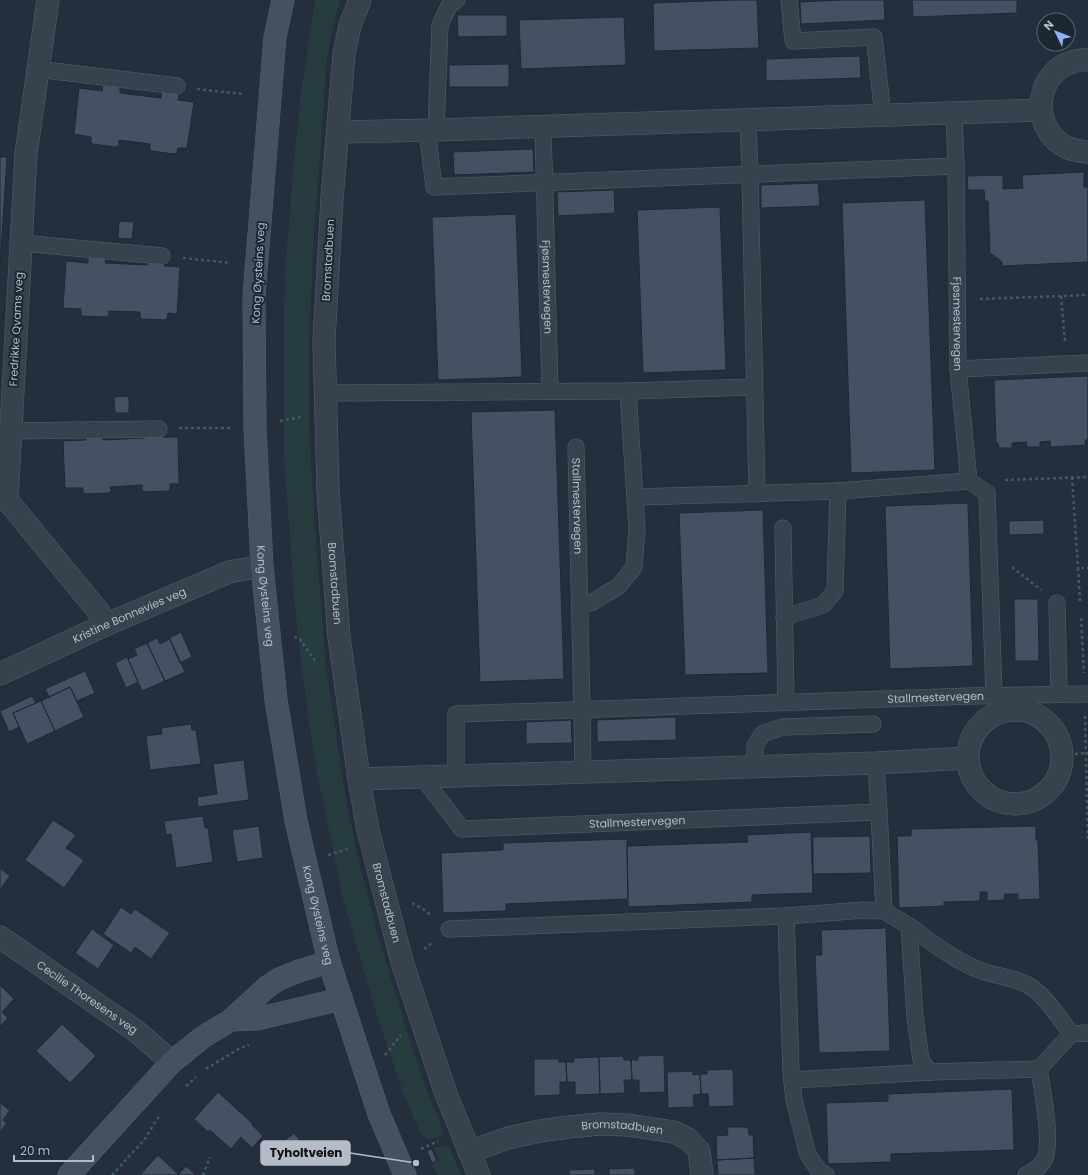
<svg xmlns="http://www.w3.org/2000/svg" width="1088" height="1175" viewBox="0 0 1088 1175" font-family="Poppins,sans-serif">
<rect width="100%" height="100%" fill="#242f3e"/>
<path fill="#263c3f" d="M315,0H340L333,26L327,57L313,252L309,345V424L315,528L326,667L345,794L357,854L379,939L408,1035L425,1086L440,1123L443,1135L429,1140L420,1133L403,1092L375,1009L342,895L314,757L304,684L295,608L284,455V316L285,272L293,171L301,93Z
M447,1145L450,1149L461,1175H437L432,1165L439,1160L434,1148Z"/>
<path fill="#455162" stroke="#1f2835" d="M733,0H757L759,48L654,51L653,3Z
M842,0H884L885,20L801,24L800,2Z
M912,0H1017V13L913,17Z
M457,15H507V36L458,37Z
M624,17L626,65L521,69L519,20Z
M860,56L861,78L766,81V59Z
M509,64V87H449V65Z
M103,85L120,87V93L161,98L162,92L179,94L178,100L194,102L187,148H178L177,152L175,154L151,151L150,149V144L119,140V145L116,147L93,144L91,142V137L74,134L79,88L102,91Z
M533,149L534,172L454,175L453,152Z
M0,157H7L0,268Z
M1084,172V187H1088V262L1002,266V262L992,254H990L988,201H985L984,190H968L967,176L1003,175V189L1023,188L1022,175Z
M818,183L820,206L761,208V185Z
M614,190L615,213L558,216L557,192Z
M925,200L935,470L851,473L842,203Z
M720,207L726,370L643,373L637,210Z
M516,214L522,377L438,380L432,217Z
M119,221L134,222L132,239L118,238Z
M88,257L106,258L105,263L148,265V259L165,260L164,266L180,267L177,314L168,313L167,318L165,320L141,319L140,317V312L108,311L109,316L106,317L82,316L81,314V309L63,308L66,261L88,263Z
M1088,376V440H1085L1086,445L1051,447L1050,441L1040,442V447H1027L1026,442L1012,443V448H999L998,443H996L994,380Z
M129,396V413H115L114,397Z
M555,410L564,679L480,682L471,412Z
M145,432H162V437H178L179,484H170V489L168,491L144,492L142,490V485L110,487L111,491L109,493L85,494L83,493V488H65L63,441L86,440V435L102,434L103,440L145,438Z
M968,503L973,666L890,669L885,506Z
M763,510L768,673L685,675L679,513Z
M1044,520V534L1009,535V521Z
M1014,599H1038L1039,661H1015Z
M181,632L192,657L180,663L169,638Z
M157,638L160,644L170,639L185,672L165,681L147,643Z
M147,643L165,681L142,691L128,659L137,655L134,649Z
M127,657L138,682L126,688L115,663Z
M85,671L95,693L77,701L70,687L49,697L45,689Z
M70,687L84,717L55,731L41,701Z
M32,696L36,703L13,713L19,727L9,732L0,711Z
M41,701L55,731L27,744L13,713Z
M676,717V740L597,742V720Z
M571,720L572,743L526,744V722Z
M191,724L192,730H196L201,764L150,770L146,736L162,734L161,728Z
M244,760L249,800L198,807L197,797L217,794L213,764Z
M203,816L205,828H208L213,862L176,868L171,834L166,835L164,821Z
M53,820L76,835L66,848L84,860L64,888L25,860Z
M259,826L263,858L237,862L232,830Z
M1036,826V840H1038L1040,899L1018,900V894H1005L1004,900L987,901V892H980V901L944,902V906L899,908L897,836H911V829Z
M811,832L813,893L752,895V902L628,907L627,846L748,842L747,835Z
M870,836L871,873L813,874V837Z
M627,839L628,899L506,904V911L443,913L441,853L503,850V843Z
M0,868L10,876L0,890Z
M121,907L131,914L135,909L170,933L151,959L135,947L131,953L103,934Z
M886,928L890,1051L819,1053L815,955H822L821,930Z
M92,929L114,945L98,969L75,953Z
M0,985L14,999L2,1012L8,1018L0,1027Z
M62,1024L96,1056L70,1083L36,1051Z
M664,1055L665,1092L639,1093V1080H632L631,1060H638V1056Z
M623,1056L624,1060H631L632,1080H624L625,1093L600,1094L599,1057Z
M599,1057L600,1094L575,1095V1082H567L566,1062H574V1058Z
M534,1059H559V1062H566L567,1082H560V1095L534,1096Z
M733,1069L734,1106L709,1107L708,1094H701L700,1074H707V1070Z
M693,1071V1075L700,1074L701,1094L693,1095L694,1107L668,1108L667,1072Z
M1012,1089L1014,1150L891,1154V1162L828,1164L826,1103L888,1101V1094Z
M218,1092L253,1124L252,1125L263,1136L252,1148L241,1137L231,1149L210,1130L208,1132L194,1119Z
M0,1103L10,1110L3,1120L7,1123L0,1132Z
M727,1127H748L749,1135H753L754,1158L717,1160L716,1136L728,1135Z
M294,1133L309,1151L299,1159L284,1141Z
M432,1149L437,1161L432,1163L427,1151Z
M158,1155L178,1174V1175H140Z
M754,1158L755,1175H718L717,1160Z
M186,1166L196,1175H178Z
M635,1168V1175H609V1169Z
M595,1169V1175H569V1170Z"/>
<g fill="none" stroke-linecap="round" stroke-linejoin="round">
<g stroke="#565f6c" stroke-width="17">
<g id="lane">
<path d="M789,0L793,41L874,37L883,115"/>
<path d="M37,69L177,86"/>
<path id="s1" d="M954,113L956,166L958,369L969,481"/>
<path d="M748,120L750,175L757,494"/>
<path id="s2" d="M543,127L550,391"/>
<path d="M427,130L434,187L956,166"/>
<path d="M436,130L440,25L449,6L457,0"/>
<path d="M21,243L162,256"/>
<path d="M958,369L1088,363"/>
<path d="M325,393L628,391L754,387"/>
<path d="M10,431L159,429"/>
<path id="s3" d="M576,447L582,709L583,772"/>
<path d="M635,497L838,491"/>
<path d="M783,528L786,702"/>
<path d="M1057,603L1059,694"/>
<path d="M580,605L591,603L619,586L634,567L637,529L628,391"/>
<path d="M784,617L823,605L835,591L838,491L969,481L987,493L994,695"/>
<path d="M755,767V746L762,734L783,727L873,724"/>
<path id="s4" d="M456,776V714L971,696L1085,694"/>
<path id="s5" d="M422,777L462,829L879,812L876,763"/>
<path d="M879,812L884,911"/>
<path d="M786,916L791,1072L794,1100L808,1155L819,1171L826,1175"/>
<path d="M909,926C933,943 957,963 985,972C1001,977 1017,978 1031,987C1046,997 1061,1019 1071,1034"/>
<path d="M449,929L786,916L864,910L884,911L909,926L915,1017L921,1060L930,1072L1039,1069"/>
<path d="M792,1080L930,1072"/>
<path d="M1026,1175C1033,1172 1038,1168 1043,1162C1054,1147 1042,1089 1039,1069L1071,1034L1088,1033"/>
</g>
</g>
<g stroke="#565f6c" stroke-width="23">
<g id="street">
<path d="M48,0L26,154L7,500L98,611L105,625"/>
<path id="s6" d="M360,0L350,25L344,54L332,199L324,340L328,491L339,637L359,779L368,830L383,889L403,965L446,1094L479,1175"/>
<path d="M1088,60C1080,59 1071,62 1064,65C1035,82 1033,125 1062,145C1070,150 1079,151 1088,152"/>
<path d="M338,132L436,130L1040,110"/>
<path id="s7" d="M0,674L105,625L229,572L262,566"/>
<circle cx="1015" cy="757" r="47"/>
<path d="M359,779L876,763L968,758"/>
<path id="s8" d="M0,937L136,1031L172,1062"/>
<path id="s9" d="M469,1152L508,1138L540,1131L569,1127L600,1124L628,1125L674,1132L688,1139L699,1151L702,1175"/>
</g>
</g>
<g stroke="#565f6c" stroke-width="23">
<g id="secondary">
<path id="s10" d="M283,0L275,37L254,296L255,428L262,566L276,700L296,821L329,962L335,980L379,1114L405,1175"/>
<path d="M231,1020L257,1019L341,999"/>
<path d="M69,1175L172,1062L203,1037L231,1020L267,987L279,979L299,971L329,962"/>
</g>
</g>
<path stroke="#44595c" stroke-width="2.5" stroke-dasharray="3 3" stroke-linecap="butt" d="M197,89L243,94
M183,258L231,263
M1061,296L1065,342
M980,299L1088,295
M280,421L301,417
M179,428H230
M1072,477L1078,568
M1005,480L1088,477
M1012,567L1041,590
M1080,601L1078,568H1088
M1081,618L1084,673
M294,637L299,638L316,662
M1085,716L1088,841
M1063,755L1088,753
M328,855L348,849
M412,903L423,909L432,916
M424,949L433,942
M385,1055L401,1035
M206,1069L240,1048L249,1045
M186,1086L196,1077
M421,1149L438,1141
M112,1175L145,1139L159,1116
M203,1175L210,1157"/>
<use href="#lane" stroke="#38414e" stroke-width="16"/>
<use href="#street" stroke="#38414e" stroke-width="22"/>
<use href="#secondary" stroke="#465061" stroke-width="22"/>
</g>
<g text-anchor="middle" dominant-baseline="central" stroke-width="4" stroke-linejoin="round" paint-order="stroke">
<g font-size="11" fill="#b4bcc9" stroke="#1d2633">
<text transform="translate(328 260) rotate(-87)">Bromstadbuen</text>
<text transform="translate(258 273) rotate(-87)">Kong Øysteins veg</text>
<text stroke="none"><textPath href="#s2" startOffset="160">Fjøsmestervegen</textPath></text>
<text stroke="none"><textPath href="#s1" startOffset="211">Fjøsmestervegen</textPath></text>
<text transform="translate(16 329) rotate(-87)">Fredrikke Qvams veg</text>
<text stroke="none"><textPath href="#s3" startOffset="59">Stallmestervegen</textPath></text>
<text stroke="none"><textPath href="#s6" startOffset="587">Bromstadbuen</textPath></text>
<text stroke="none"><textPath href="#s10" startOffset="598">Kong Øysteins veg</textPath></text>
<text stroke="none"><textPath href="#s7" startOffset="142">Kristine Bonnevies veg</textPath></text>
<text stroke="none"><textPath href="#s4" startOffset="542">Stallmestervegen</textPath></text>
<text stroke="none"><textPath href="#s5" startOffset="241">Stallmestervegen</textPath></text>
<text stroke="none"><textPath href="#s6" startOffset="911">Bromstadbuen</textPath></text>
<text stroke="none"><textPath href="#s10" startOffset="922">Kong Øysteins veg</textPath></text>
<text stroke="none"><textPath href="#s8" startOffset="106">Cecilie Thoresens veg</textPath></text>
<text stroke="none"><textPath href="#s9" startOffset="157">Bromstadbuen</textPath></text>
</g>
</g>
<path fill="none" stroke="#b4bcc9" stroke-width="1.5" d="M416 1163L350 1153"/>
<circle fill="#b4bcc9" stroke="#1d2633" stroke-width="1.5" cx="416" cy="1163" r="4"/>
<rect fill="#b4bcc9" stroke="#b4bcc9" stroke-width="1.5" x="261" y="1141" width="89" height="24" rx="4"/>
<g font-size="12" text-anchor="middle" font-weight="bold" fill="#111">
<text x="306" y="1157">Tyholtveien</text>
</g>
<g transform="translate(1056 32) rotate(313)"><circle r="19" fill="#1d2633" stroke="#59626f"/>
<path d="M0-3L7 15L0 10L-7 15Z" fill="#8ab4f8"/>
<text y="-6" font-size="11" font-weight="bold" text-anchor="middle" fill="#b4bcc9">N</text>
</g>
<path d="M14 1155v6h79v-6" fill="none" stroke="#b4bcc9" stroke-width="2"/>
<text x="20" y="1155" font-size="12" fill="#b4bcc9" stroke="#1d2633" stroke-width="3" paint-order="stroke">20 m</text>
</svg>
